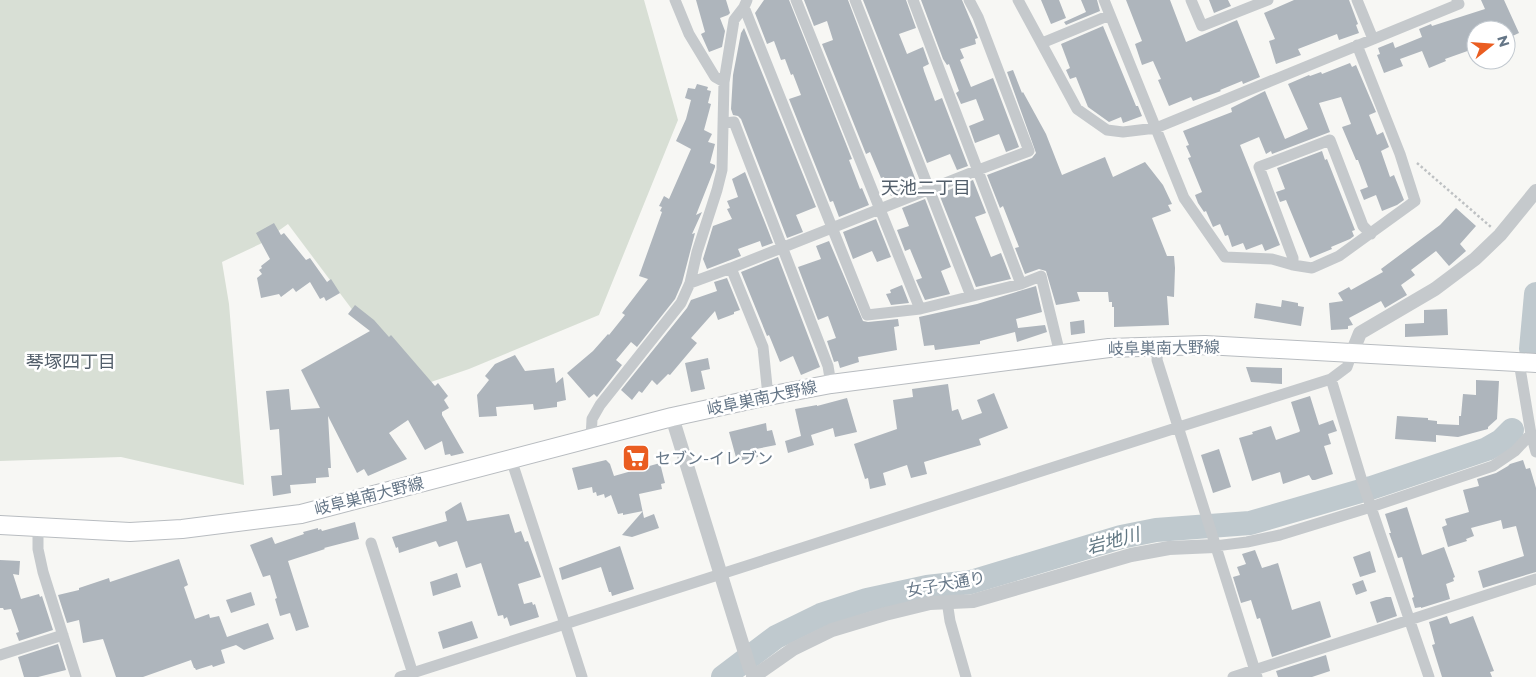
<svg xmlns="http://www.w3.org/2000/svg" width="1536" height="677" viewBox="0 0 1536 677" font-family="Montserrat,'Noto Sans JP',sans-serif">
<rect width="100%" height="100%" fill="#f7f7f4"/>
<path fill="#d8dfd5" d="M0,0H644L678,120L599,315L469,369L428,383L357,316L288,224L260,244L222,262L229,304L244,485L121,457L0,461Z"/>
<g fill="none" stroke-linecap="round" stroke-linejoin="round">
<path stroke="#bfc9ce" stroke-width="24" d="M1531,349L1536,294
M723,677L776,637L821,615L867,600L927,587L971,582L1121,537L1156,530L1250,523L1371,488L1487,449L1501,441L1512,430"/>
</g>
<path fill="#aeb5bc" d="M696,0H726L730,13L728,15L720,18L725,31L722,47L709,52L701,34L705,32Z
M764,0H789L852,159L849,160L860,189L862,188L869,205L839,217L833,201L830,202L789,99L801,95L793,74L791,75L785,59L781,60L774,41L767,44L755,13Z
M804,0H848L918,186L891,196L884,177L881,178L870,152L866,154L822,44L833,40L827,21L814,26Z
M863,0H906L916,28L899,34L907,54L923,47L929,64L923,67L924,71L935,101L942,98L968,166L957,170L950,154L927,163Z
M921,0H962L978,38L975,39L976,44L960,49L964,58L960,60L971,87L993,78L1019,147L1006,152L999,134L975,143L969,126L984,120L976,99L961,104L956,93L959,91L949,64L947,65L943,59Z
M1041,0H1059L1066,18L1051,24Z
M1081,0H1097L1100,11L1066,25L1064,22L1086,12Z
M1126,0H1170L1186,42L1237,20L1260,77L1243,84L1242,81L1220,90L1221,91L1193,101L1191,97L1169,106L1158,80L1161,79L1153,61L1142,65L1135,44L1142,41Z
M1209,0H1228L1231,6L1214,13Z
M1294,0H1349L1358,24L1356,25L1359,33L1339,40L1337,34L1298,49L1301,55L1276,64L1269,41L1275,39L1264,13Z
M1481,0H1504L1519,33L1506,39V30H1495L1493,25L1476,30V48L1445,59L1446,61L1429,68L1422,51L1400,59L1403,66L1384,73L1377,55L1380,54L1378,48L1393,42L1395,48L1422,37L1419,29L1431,24L1432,26L1485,9Z
M1103,26L1136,106H1138L1142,116L1123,123L1121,117L1109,122L1088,107L1076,77L1070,79L1066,70L1070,68L1061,44Z
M744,28L816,207L796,215L803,232L787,238L741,119L738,116L733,115L731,109L733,75L741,33Z
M1350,63L1352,67L1356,65L1376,112L1369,115L1377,135L1383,132L1389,147L1381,151L1390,177L1394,175L1404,200L1397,205L1382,211L1376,195L1364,200L1360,190L1368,187L1358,160H1356L1342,127L1351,124L1341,97L1319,103L1330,132L1272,154L1271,151L1266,154L1259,137L1240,145L1280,245L1265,251L1262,244L1246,250L1243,243L1232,247L1228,235L1225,236L1220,224L1213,227L1206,211L1204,212L1198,203L1195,195L1202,192L1188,158L1191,157L1186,146L1189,145L1183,131L1232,112L1231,108L1265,91L1285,139L1308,129L1288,84L1309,75L1310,76L1321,72L1322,74Z
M1013,70L1022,93L1023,92L1046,134L1062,175L1105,157L1113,177L1145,162L1163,185L1172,204L1168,205L1171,211L1152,218L1167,256H1174L1175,268L1174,297L1167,296L1169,325L1114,327V307H1112V302H1109L1108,292H1077L1080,301L1056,305L1046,271L1039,269L1025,274L1015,248L1019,247L1003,206L1000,208L987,175L1032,158L1036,153L1007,72Z
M697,84L708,87L707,90L711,91L708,103L711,104L704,130L712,134L708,142L715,144L710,163L715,165V167L696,215L702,212L692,234L695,233L682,283L675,299L637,347L631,342L616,360L622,365L597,397L594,394L589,398L567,373L593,351L608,334L609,335L625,315L622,313L648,279L639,276L662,212L660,211L662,207L659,206L664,196L669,199L691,149L676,141L686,119L691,100L685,98L688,88L695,89Z
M1322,151L1325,160L1327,159L1355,230L1352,231L1354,236L1350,239L1331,247L1332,249L1310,258L1286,200L1280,202L1276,192L1285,189L1277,168Z
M745,172L773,243L762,247L760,241L738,249L741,256L707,269L703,259L713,226L732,219L727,209L730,208L727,201L738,197L732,179Z
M973,180L986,213L975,217L991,257L1001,253L1011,279L976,287L939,194Z
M925,199L951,267L941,271L950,294L925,300L916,280L922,278L910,249L905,251L897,230L909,226L902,208Z
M1456,208L1476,226L1460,244L1466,251L1449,266L1436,251L1411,270L1415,275L1401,285L1407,295L1385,308L1381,301L1349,318L1353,325L1348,326V329L1331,330L1329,303L1343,301L1338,293L1349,287L1351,290L1383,272L1381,269L1440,225Z
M876,219L891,257L877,262L872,251L853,259L843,232Z
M274,223L281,235L284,233L306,260L310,258L327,282L331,279L340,293L326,301L324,297L320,299L310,282L296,292L293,288L281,297L279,294L261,298L257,278L262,274L259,270L262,268L261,266L270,259L256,233Z
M829,241L863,321L868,322L898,319L899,326L894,327L897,350L858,357L859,362L840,368L838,361L834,362L827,341L836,338L828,316L818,320L798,267L821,259L816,246Z
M778,257L820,367L801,375L793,356L780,362L769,335L767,336L741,272Z
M727,278L740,310L734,312V314L718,320L715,311L691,338L697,343L670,375L668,374L657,385L652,380L642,393L639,391L632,400L621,390L687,308L691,300L717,291L714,282Z
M902,285L909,303L891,305L886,294L891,293L890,290Z
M1036,286L1042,312L1016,319L1018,328L1045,325L1047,332L1017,342L1015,332L980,341V344L935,350L934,345L924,346L919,317L977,304Z
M1282,300L1298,303V306L1304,307L1301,326L1254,318L1256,303L1281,307Z
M355,305L374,320L389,337L391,335L435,386L438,383L448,396L444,400L449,408L442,412V415L464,453L451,456L450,454L445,455L442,441L425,450L408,420L389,433L407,459L368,476L364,469L357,473L328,416L331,468H328L329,477L316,478V483L290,485L291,493L273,496L271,476L282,475L281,459L279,429L270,430L266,391L289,389L291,410L320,408L301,370L370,331L348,314Z
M1447,309L1448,335L1405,337V324L1424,323V310Z
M1084,320L1085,333L1071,335L1070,322Z
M515,355L525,371L554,368L556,383L563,377L566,400L557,402V407L534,410L533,404L496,407L497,416L479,417L477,395L489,380L485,376L495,364Z
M708,358L710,369L701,371L705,389L691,392L685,363Z
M1246,367L1282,368V384L1251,382Z
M1476,380L1499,381L1497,419L1488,427V429L1458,437L1436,435V442L1395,439L1397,416L1428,418V420L1437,421V424L1459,425V416H1461L1463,394L1476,395Z
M948,384L952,411L958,409L962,420L982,413L977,400L994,393L1008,428L979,439L981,445L924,462L927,474L911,478L907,465L883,473L886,485L870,489L868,478L865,479L854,444L897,429L893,400L913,397L912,389Z
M1310,396L1319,425L1333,420L1337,431L1328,434L1331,444L1324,446L1333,474L1315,480H1312L1309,475L1283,484L1280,472L1252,481L1239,438L1253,434L1252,432L1271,426L1276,440L1299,432L1300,431L1291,402Z
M847,398L857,432L835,437L833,428L811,435L814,445L788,453L785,441L801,436L795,409L817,405V406Z
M766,423L767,431L772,430L776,445L756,449L758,457L737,461L729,432Z
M1219,449L1231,487L1213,493L1201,455Z
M606,460L610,464L614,476L660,463L665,483L661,484L662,489L639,494L644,518L654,514L659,528L632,537L622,535L643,511L623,515V513L618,514L611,495L605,498L604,494L597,496L596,492L593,493L592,487L578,490L572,468Z
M1523,460L1526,469L1530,468L1536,488V572L1483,588L1478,571L1524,556L1516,526L1503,529L1501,520L1471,528L1474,536L1466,539L1467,541L1448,547L1442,527L1447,525L1445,519L1469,512L1463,490L1479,486L1477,479L1496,473L1508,466L1510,464Z
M461,502L467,521L509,514L515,533L521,531L525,542L528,541L541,577L518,584L524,604L532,602L533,605L535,604L539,617L510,626L507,617L504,619L503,615L498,616L481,563L466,568L457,541L439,547L436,541L399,553L398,547L396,548L392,537L447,521L445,512Z
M1407,507L1422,555L1444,547L1455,577L1453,578L1454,581L1446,584L1450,599L1421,608V607L1415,608L1412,598L1414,597L1402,557L1398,558L1389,533H1391L1385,514Z
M355,522L359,539L324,548L325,549L288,561L309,627L296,631L290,613L280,616L275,599L277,598L270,575L263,577L250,545L272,537L275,544L304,534L303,532L318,528V530L321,529L322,531Z
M620,546L634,589L612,596L611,592H609L601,567L562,580L559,568Z
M1255,550L1262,568L1278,563L1292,610L1320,601L1331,637L1272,657L1260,618L1257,619L1251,600L1241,603L1233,577L1240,575L1237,567L1246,564L1242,554Z
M1370,551L1376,572L1360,577L1353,557Z
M179,559L188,585L184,587L195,619L209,614L210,618L219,616L227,637L268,623L274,639L244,650L236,645L221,650L225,663L213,667L212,665L196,670L195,668H194L191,660L143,677H116L103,639L83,643L79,620L67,623L58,595L79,590V588L109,578L110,582Z
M0,560L20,561L19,575L13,574L21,599L39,594L40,597L42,596L53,630L19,641L16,633L19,632L11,609L4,610L3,608H0Z
M457,573L461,587L433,596L430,582Z
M1363,580L1367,591L1356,595L1352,584Z
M251,592L255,605L231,613L226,600Z
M1386,597H1391L1397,616L1377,623L1370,602Z
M1447,616L1450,624L1473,616L1494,671L1490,672L1492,677H1442L1432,645L1435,644L1429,622Z
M472,621L478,638L443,649L438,632Z
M58,644L66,670L38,677H24L18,657Z
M1326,655L1330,671L1312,677H1278L1276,671Z"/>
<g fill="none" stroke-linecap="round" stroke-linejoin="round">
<g stroke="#b8bcc0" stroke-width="20">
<path id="primary" d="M0,525L130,532L182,529L301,514L672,417L768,396L831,384L1109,348L1205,345L1536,363"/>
</g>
<path stroke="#bec1c3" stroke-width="2.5" stroke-dasharray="2.5 2.5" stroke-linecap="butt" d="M1417,163L1491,227"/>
<path stroke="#c5c9cc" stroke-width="11" d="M675,0L689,34L715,77L724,82
M796,0L920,309L1021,284L1041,276L1060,354
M855,0L971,296
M913,0L1021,284
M1018,0L1077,109L1107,130L1123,132L1156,128L1459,4L1457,0
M1104,0L1184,198L1225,257L1272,259L1293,265L1312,268L1339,256L1415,201L1400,154L1357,45
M1191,0L1202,26L1268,0
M1357,0L1373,39
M744,7L867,315L920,309
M1042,43L1110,15
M724,123L734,122L828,366L831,384
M1293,265V258L1259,167L1330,140L1363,226L1371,234
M731,268L763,347L768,396
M690,283L731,268L978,170L1029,151L978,17L969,0
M1158,346L1157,360L1257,677
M1519,362L1531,434L1536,452
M1331,379L1362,481L1429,677
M591,439L592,419L600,405L681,303L690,283L697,252L717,190L722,170L724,82L734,20L744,7L747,0
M511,459L565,624L1179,427L1331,379L1347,367L1352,353
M38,527V549L43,572L76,677
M371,543L414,677
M1215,546L1247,542L1280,535L1371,507L1493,466L1515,451L1531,434
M947,601L950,621L966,677
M0,655L63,635
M400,677L565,624L582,677
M1233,677L1536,579"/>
<path stroke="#c5c9cc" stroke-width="14" d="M1352,353L1360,333L1435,289L1475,259L1500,235L1536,191
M672,417L750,669L755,676
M753,677L793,649L832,630L885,614L930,603L973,601L1131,555L1169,548L1215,546"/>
<use href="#primary" stroke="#fff" stroke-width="18"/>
</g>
<defs>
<g id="supermarket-square" transform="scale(1.4375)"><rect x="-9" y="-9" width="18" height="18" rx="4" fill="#ea5d21" stroke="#fff"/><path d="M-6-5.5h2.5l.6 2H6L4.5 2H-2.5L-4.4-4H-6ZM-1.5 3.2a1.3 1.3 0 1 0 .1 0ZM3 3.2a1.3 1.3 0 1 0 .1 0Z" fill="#fff"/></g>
</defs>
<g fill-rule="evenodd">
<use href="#supermarket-square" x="636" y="458"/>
</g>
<g text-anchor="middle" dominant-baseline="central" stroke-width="5" stroke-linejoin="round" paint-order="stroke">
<g font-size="16" fill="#657687" stroke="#fff">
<text transform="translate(1164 348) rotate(-1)">岐阜巣南大野線</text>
<text transform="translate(762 398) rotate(-12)">岐阜巣南大野線</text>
<text transform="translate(369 496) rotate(-14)">岐阜巣南大野線</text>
<text transform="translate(946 584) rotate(-10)">女子大通り</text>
</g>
<g font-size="16" fill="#657687" stroke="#fff" text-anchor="start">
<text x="655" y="458">セブン-イレブン</text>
</g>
<g font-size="18" fill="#535f6b" stroke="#fff">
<text x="926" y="188">天池二丁目</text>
<text x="71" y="362">琴塚四丁目</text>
</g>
<g font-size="18" font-style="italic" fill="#617783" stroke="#fff">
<text transform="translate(1113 541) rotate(-15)">岩地川</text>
</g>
</g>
<g transform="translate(1491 45) rotate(73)"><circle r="24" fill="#ffffff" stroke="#c1c8cf"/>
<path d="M0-4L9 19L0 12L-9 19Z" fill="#ea5d21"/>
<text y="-8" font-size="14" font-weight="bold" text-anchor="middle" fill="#657687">N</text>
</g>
</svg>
